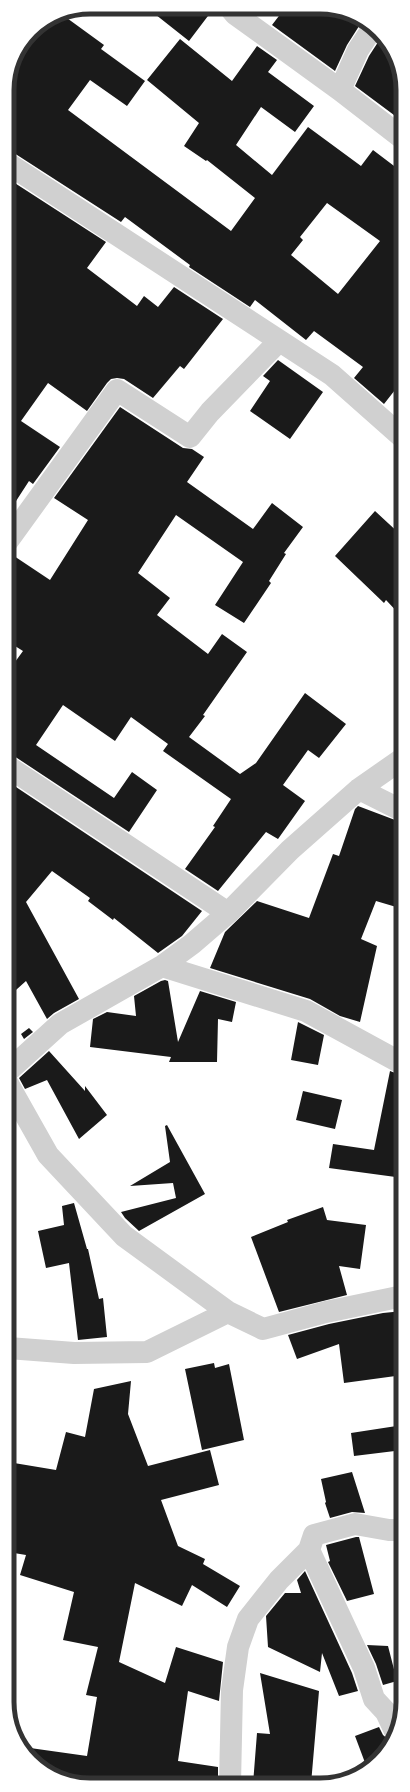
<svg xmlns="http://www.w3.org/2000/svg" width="410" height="1792" viewBox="0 0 410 1792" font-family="Manrope,sans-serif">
<rect width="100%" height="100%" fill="#fff"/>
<path fill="#1a1a1a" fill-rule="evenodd" d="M146,7L191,8H214L189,41Z
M285,8L336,9L361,23L347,45L335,71L272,25Z
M60,13L104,45L101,49L145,81L127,106L90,80L68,110L231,231L255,198L207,160L206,161L184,146L199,123L147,80L180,39L232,81L257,46L277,60L268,72L314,106L295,132L261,107L236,145L272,175L308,127L361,166L373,150L402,172V381L384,404L354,378L363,367L314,331L306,340L255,300L250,307L189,267L190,265L125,217L121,222L14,153L7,151V85L13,58L32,31ZM327,203L380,241L338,294L291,255L303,240L300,237Z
M382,36L402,79V121L355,86L369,56Z
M7,178L106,242L87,268L137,306L144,296L158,307L174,287L223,319L184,369L180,366L153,398L124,379L117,378L111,379L107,383L87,411L48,383L21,421L60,447L33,484L29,481L7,515Z
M278,360L323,392L290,439L250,411L270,381L263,376Z
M120,407L183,448L192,449L204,457L187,482L253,529L272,503L303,527L284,553L286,554L269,581L271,583L244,623L215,605L243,562L176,515L138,573L170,598L157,615L208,654L222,634L247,652L203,715L205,716L189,737L240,774L256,763L305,693L346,724L319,758L308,750L283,785L305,801L278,839L266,832L218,891L185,869L215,827L213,826L231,799L163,751L168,744L131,717L115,741L63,705L36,745L114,798L132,772L157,790L129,832L14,756L7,754V673L23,651L7,641V554H11L50,580L88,520L54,498Z
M375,511L402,536V617L386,600L384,603L335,556Z
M7,781L202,911L182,936L158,953L114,918L113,920L88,901L90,898L52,871L26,902L79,999L54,1013L47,1019L26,981L7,998Z
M358,806L403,823V909L376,901L361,939L377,946L360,1022L340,1016L310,999L210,968L225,932L257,901L309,918L333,854L339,856L355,809Z
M165,980L168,981L178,1042L200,991L236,1002L232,1022L218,1019L217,1062H169L171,1057L90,1047L93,1019L107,1012L136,1016L134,996L161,981Z
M298,1022L324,1035L318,1065L291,1060Z
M29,1028L33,1032L24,1039L21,1034Z
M49,1051L85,1091V1086L107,1115L79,1139L47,1080L25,1089L19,1078Z
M390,1071L403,1076V1178L329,1168L333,1144L374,1150Z
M303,1091L342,1100L335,1129L296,1120Z
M167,1125L205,1194L139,1231L125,1218L121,1212L176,1198L173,1183L130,1186L170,1162L165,1126Z
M74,1203L87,1249H88L99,1299L103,1298L107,1337L78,1340L69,1263L46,1268L38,1231L64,1225L62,1206Z
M323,1207L327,1220L366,1225L360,1269L339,1266L347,1295L279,1312L251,1237L288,1222L287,1220Z
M403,1311V1375L344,1383L339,1344L297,1359L288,1335L329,1324L383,1313Z
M214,1363L215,1368L229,1364L244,1440L202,1450L185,1369Z
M131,1381L128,1414L148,1466L210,1450L219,1485L161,1500L178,1546L205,1559L203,1564L240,1586L227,1607L192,1585L182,1606L135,1583L119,1662L165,1683L176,1647L223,1662L219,1701L188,1691L178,1761L218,1767V1784L74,1783L28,1757L23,1747L87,1756L97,1697L86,1695L98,1647L63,1640L74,1592L20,1575L26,1555L8,1552V1462L56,1470L66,1432L85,1437L94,1389Z
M403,1425V1450L354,1456L351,1433Z
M352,1472L365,1513L352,1512L330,1518L325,1503L326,1502L321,1479Z
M356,1537H359L374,1594L347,1601L328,1562L330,1561L326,1545Z
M305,1571L352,1673L358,1691L339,1696L322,1653L320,1672L268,1647L266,1616L285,1593H301L297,1580Z
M367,1645L388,1646L397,1681L383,1685L376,1664Z
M260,1673L319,1691L311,1784H253L257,1733L270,1734Z
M379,1727L383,1735L389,1740L382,1757L367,1768L355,1736Z"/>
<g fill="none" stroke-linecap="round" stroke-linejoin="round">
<path stroke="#d0d0d0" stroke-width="22" d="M230,8L235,14L340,90L402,138
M340,90L358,50L372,29
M7,163L332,375L402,437
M7,542L117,390L190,437L210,412L279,341
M7,766L228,913
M359,789L403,811
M162,966L306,1011L403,1064
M8,1071L60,1024L162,966L192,944L228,913L290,850L359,789L402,759
M8,1084L48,1155L124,1236L228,1312
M8,1348L74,1353L147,1352L228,1312L263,1329L326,1312L403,1296
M309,1550L364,1668L374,1699L386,1712L394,1729
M230,1784L232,1690L238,1647L248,1619L279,1580L309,1550L314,1535L355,1524L389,1530H403"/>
</g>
<path d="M0 0H410V1792H0ZM90 14H320A76 76 0 0 1 396 90V1702A76 76 0 0 1 320 1778H90A76 76 0 0 1 14 1702V90A76 76 0 0 1 90 14Z" fill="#fff" fill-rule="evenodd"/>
<path fill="none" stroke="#333" stroke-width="5" d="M90 14H320A76 76 0 0 1 396 90V1702A76 76 0 0 1 320 1778H90A76 76 0 0 1 14 1702V90A76 76 0 0 1 90 14Z"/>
</svg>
